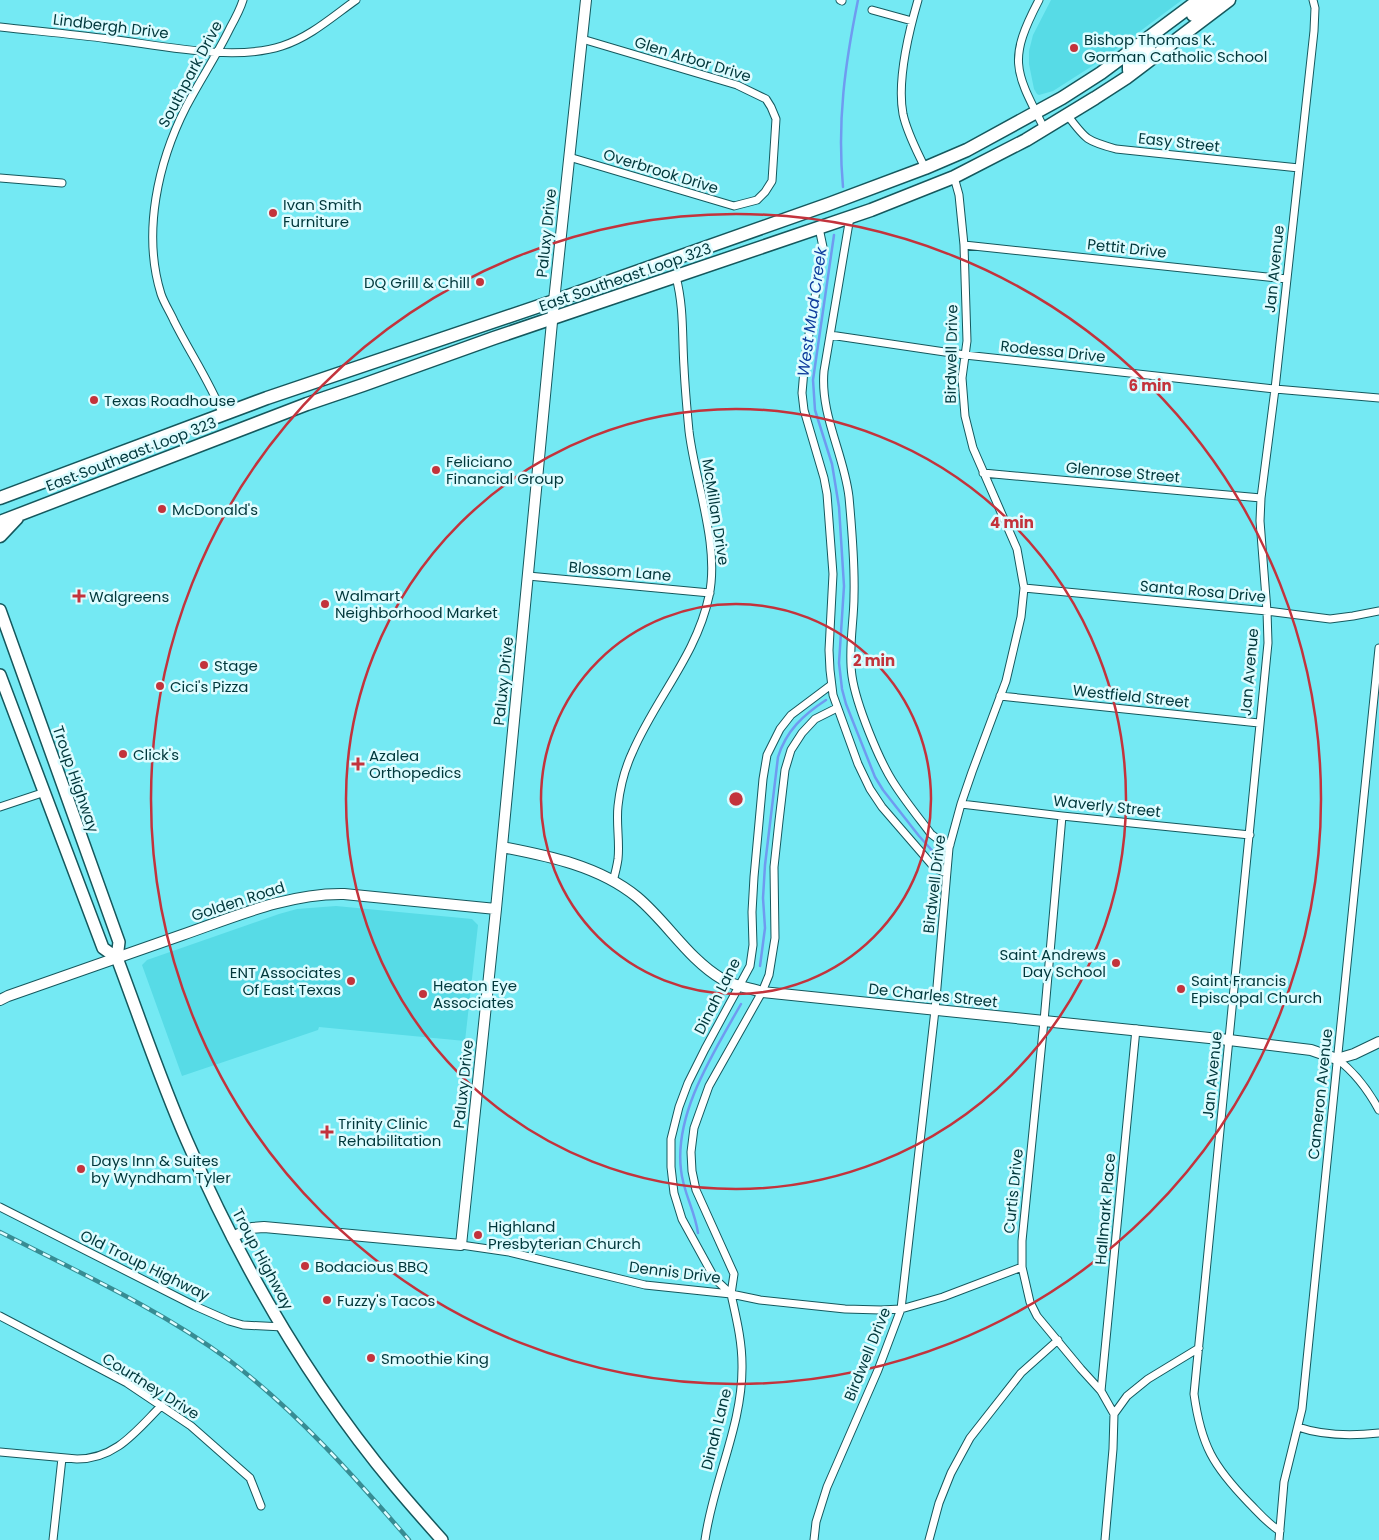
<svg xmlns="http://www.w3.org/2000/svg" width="1379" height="1540" viewBox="0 0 1379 1540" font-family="Poppins,sans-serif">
<rect width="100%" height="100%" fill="#74e9f3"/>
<path fill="#57dbe6" d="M1051,0H1182L1100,61L1053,91L1039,95L1037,94L1034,89L1029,64V51L1033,35Z
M336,906L472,919L478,925L465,1041L319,1027L318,1030L182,1076L142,965L147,960L279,914L297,909Z"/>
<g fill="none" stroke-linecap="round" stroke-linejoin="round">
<path stroke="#6f9bf0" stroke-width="2.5" d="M843,187C837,121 845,64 858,0
M834,235L813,380L815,410L832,464L839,507L844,586L839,663L842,689L846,704L875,777L883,790L919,836L937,856
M760,966L765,928L763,898L765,865L778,757C786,731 803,715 826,700
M698,1233C695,1211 683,1192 681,1170C674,1113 714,1052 741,1004"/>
<g stroke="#15585d" stroke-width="9">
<path id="street" d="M840,0L842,1
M918,0C909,31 897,82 903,114C907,133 917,151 925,168
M1039,0C1007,61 1015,71 1045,130
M872,10L912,21
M0,27C36,31 73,34 109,39C159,45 234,62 282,46C310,37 332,17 356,0
M1068,116C1086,140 1087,141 1116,149L1299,168
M569,157L734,206L757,200L765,192L772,181L776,119L771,107L766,99L737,85L582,39
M0,178L62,183
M850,217L824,371C820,415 844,454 849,497C852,530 855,563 854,596C854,622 848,649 852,676C856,704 879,761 895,785C906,802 919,818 931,834L939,840L950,845
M819,228L823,247L805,359L802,393L804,410L824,478L827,494L833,574L829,650L830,670L833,695L858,764L870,789L882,807L933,866L937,869L946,873
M964,245L1287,279
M830,335L965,355L1275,389L1379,398
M223,415C210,382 190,353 174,321C170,312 164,303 161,294C142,233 158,162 186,107C200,80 217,55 230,28C235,19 240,10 243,0
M983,473L1261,498
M528,576L710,593
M1024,588L1267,611L1330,619L1353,616L1379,611
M831,685L791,715L780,729L767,755L763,779L754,877L752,912L753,945L750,966L705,1049L688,1083L679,1107L671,1139V1167L674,1193L682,1219L715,1279L731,1294L734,1274L696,1190L692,1171L691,1152L694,1128L709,1086L762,992L769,975L775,938L774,867L779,821L785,770L791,750L802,733L815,719L837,708
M1000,696L1259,723
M961,804L1062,816L1250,835
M0,807L45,792
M1062,816L1044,1021L1022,1241V1267L1030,1302L1037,1316L1081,1369L1101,1391L1114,1414L1113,1449L1105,1540
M613,881C615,874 617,866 618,859C620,842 616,824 618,806C620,787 625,768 633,751C656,698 697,654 709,596C720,545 695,482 689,431C687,410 685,388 684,367C682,337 684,307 676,277
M1337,1059C1356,1073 1368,1090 1379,1110
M0,1207L195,1306L229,1321L243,1325L283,1327
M461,1245L509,1252L645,1285L731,1294L760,1300L845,1309L881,1310L901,1309L943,1297L1022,1267
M0,1316L127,1383L191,1426L250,1478L261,1506
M1101,1391L1136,1029
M1114,1414L1127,1396L1148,1379L1199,1348
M1298,1427C1324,1436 1351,1436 1379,1433
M0,1452L77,1459C116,1459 136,1431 162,1405
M1280,1531C1268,1524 1259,1513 1249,1503C1213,1466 1201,1445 1194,1394L1268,643L1267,611L1260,521L1261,498L1275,389L1314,31L1315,8L1313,0
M53,1540L62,1458
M705,1540C713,1481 743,1425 742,1365C742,1340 736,1317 731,1294
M814,1540L816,1522L827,1487L878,1370L901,1309L935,1010L949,848L961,804L972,772L1006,681L1021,617L1024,588L1017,549L973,448L965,416L962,378L967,341L964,245L959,195L954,177
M929,1540L939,1503L951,1473L970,1438L1021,1373L1058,1340
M1279,1540L1284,1482L1302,1409L1379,648"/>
</g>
<g stroke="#15585d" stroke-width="12">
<path id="secondary" d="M502,847C549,856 599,866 637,897C667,922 688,959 722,979C733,986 750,988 762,992L1229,1040L1311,1050L1337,1059L1354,1054L1379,1042
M0,1000L8,996C66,976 124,955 182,935C234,917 288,893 344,894L496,909
M232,1237L252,1228L264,1227L461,1245L496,909L554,301L586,0"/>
</g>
<g stroke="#15585d" stroke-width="14">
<path id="primary" d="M0,610L119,942L117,958C140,1019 161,1082 187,1141C240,1263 310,1384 395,1486C410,1504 426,1522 442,1540
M0,675L103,948L117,958"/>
</g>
<g stroke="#15585d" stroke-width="15">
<path id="highway" d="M1193,15L1213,0
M1133,72L1129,70V65L1149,48
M0,498L267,398L554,301L829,204L925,168L967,150L1062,98L1101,73L1199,0
M0,522L307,404L363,385L494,338L871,210L954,177L1026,140L1095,98L1126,78L1229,0
M0,536L17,518"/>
</g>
<use href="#street" stroke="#fff" stroke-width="7"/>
<use href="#secondary" stroke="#fff" stroke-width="10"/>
<use href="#primary" stroke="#fff" stroke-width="11"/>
<use href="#highway" stroke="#fff" stroke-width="12"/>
<g stroke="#378c93" stroke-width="4.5">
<path id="rail" d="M0,1232C78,1272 158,1308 229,1360C296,1411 354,1476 409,1540"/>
</g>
<use href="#rail" stroke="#ddfcff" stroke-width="2.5" stroke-dasharray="8" stroke-linecap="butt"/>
</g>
<g fill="none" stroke="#c3333c" stroke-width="2.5">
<circle cx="736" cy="799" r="195"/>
<circle cx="736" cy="799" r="390"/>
<circle cx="736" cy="799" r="585"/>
</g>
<g fill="#c3333c" stroke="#ddfcff" stroke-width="2">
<circle cx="1074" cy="48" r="5"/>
<circle cx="273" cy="213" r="5"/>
<circle cx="480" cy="282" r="5"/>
<circle cx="94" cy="400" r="5"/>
<circle cx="436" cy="470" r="5"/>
<circle cx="162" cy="509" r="5"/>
<path d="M76.5 588.5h5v5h5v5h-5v5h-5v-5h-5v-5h5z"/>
<circle cx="325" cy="604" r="5"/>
<circle cx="204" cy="665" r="5"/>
<circle cx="160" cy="686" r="5"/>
<circle cx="123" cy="754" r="5"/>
<path d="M355.5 756.5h5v5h5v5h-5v5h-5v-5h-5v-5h5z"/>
<circle cx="1116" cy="963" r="5"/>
<circle cx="351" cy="981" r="5"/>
<circle cx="1181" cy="989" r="5"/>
<circle cx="423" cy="994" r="5"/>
<path d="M324.5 1124.5h5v5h5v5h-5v5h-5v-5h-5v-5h5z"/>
<circle cx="81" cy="1169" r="5"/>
<circle cx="478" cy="1235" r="5"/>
<circle cx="305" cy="1266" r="5"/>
<circle cx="327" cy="1300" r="5"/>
<circle cx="371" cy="1358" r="5"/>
</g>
<g text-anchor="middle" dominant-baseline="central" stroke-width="5" stroke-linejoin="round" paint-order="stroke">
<g font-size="15" fill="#00373b" stroke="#ddfcff">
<text transform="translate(111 26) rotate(7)">Lindbergh Drive</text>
<text transform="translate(693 59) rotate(17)">Glen Arbor Drive</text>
<text transform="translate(190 74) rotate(-62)">Southpark Drive</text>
<text transform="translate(1179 142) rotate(6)">Easy Street</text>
<text transform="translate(661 171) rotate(17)">Overbrook Drive</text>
<text transform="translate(546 233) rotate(-84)">Paluxy Drive</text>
<text transform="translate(1127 248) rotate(6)">Pettit Drive</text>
<text transform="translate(1274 269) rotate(-84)">Jan Avenue</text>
<text transform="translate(625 277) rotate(-19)">East Southeast Loop 323</text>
<text transform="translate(1053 351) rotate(6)">Rodessa Drive</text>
<text transform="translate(951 354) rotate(-89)">Birdwell Drive</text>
<text transform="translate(131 454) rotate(-21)">East Southeast Loop 323</text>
<text transform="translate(1123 472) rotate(5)">Glenrose Street</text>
<text transform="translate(716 512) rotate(81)">McMillan Drive</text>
<text transform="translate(620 571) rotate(5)">Blossom Lane</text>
<text transform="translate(1203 591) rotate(5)">Santa Rosa Drive</text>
<text transform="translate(1249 672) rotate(-85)">Jan Avenue</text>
<text transform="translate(503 681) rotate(-84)">Paluxy Drive</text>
<text transform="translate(1131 696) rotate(6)">Westfield Street</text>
<text transform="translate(76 779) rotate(71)">Troup Highway</text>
<text transform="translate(1107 806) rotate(6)">Waverly Street</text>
<text transform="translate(934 884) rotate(-83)">Birdwell Drive</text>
<text transform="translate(238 901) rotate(-18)">Golden Road</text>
<text transform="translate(933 995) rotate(6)">De Charles Street</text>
<text transform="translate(717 996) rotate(-63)">Dinah Lane</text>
<text transform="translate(1212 1075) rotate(-84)">Jan Avenue</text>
<text transform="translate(463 1084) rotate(-84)">Paluxy Drive</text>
<text transform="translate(1320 1094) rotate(-84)">Cameron Avenue</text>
<text transform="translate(1013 1191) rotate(-84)">Curtis Drive</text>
<text transform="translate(1105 1209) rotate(-85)">Hallmark Place</text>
<text transform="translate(263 1259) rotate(62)">Troup Highway</text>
<text transform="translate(145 1265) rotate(26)">Old Troup Highway</text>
<text transform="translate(675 1272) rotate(7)">Dennis Drive</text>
<text transform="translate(867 1354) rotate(-68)">Birdwell Drive</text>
<text transform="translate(151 1386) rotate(32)">Courtney Drive</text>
<text transform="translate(716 1429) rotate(-76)">Dinah Lane</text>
</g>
<g font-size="15" fill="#00373b" stroke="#ddfcff" text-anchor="start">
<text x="1084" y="39">Bishop Thomas K.<tspan x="1084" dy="17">Gorman Catholic School</tspan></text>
<text x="283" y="204">Ivan Smith<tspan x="283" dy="17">Furniture</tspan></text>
<text x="470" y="282" text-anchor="end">DQ Grill &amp; Chill</text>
<text x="104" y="400">Texas Roadhouse</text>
<text x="446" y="461">Feliciano<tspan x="446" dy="17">Financial Group</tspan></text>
<text x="172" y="509">McDonald's</text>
<text x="335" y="595">Walmart<tspan x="335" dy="17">Neighborhood Market</tspan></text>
<text x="89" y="596">Walgreens</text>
<text x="214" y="665">Stage</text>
<text x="170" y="686">Cici's Pizza</text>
<text x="133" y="754">Click's</text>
<text x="369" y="755">Azalea<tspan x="369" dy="17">Orthopedics</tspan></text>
<text x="1106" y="954" text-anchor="end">Saint Andrews<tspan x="1106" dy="17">Day School</tspan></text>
<text x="341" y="972" text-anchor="end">ENT Associates<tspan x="341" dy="17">Of East Texas</tspan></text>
<text x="1191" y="980">Saint Francis<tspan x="1191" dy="17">Episcopal Church</tspan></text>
<text x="433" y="985">Heaton Eye<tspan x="433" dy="17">Associates</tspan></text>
<text x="338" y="1123">Trinity Clinic<tspan x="338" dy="17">Rehabilitation</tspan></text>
<text x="91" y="1160">Days Inn &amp; Suites<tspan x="91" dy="17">by Wyndham Tyler</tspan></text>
<text x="488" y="1226">Highland<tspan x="488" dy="17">Presbyterian Church</tspan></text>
<text x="315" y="1266">Bodacious BBQ</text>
<text x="337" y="1300">Fuzzy's Tacos</text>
<text x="381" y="1358">Smoothie King</text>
</g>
<g font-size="16" font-style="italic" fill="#0e3c9d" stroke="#ddfcff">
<text transform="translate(812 312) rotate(-82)">West Mud Creek</text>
</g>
</g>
<circle cx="736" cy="799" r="8" fill="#c3333c" stroke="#ddfcff" stroke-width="2.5"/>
<g font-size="15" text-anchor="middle" font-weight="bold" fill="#c3333c" stroke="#ddfcff" stroke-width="5" stroke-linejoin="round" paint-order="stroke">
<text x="1150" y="391">6 min</text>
<text x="1012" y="528">4 min</text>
<text x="874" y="666">2 min</text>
</g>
</svg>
